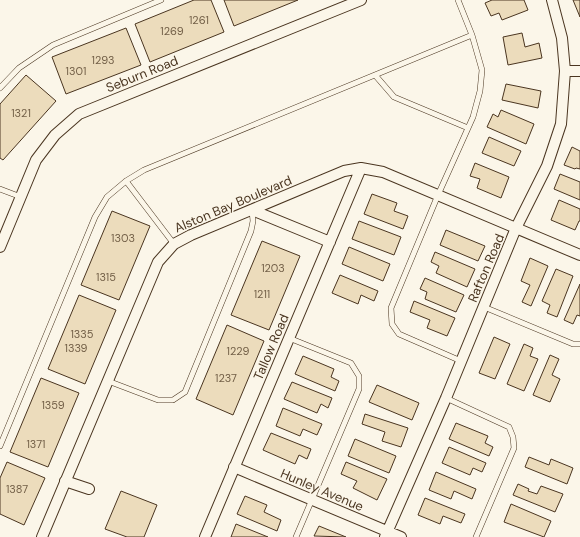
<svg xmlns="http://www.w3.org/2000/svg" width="580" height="537" viewBox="0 0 580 537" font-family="'DM Sans',sans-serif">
<rect width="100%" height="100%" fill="#fbf6e9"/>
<path fill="#ecdcbc" stroke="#4a3520" d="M194,0H211L224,32L150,62L135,24Z
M224,0H298L234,26Z
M492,0H524L528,10L502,20L499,13L491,16L485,3Z
M573,0H580V17Z
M126,28L141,65L66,94L52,57Z
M522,33L525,47L539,43L542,58L508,65L503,37Z
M26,75L56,101L3,160L0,158V104Z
M506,84L541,91L538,108L502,100Z
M501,110L534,124L526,144L487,127L493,114L498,117Z
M489,137L521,151L514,166L482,153Z
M572,147L580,151V169L576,168L575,169L564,165Z
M475,163L509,177L501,198L477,188L480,179L470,176Z
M560,174L580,182V200L554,189Z
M372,194L397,203L394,211L408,216L403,229L364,214Z
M559,200L580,209V221H579L575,230L551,220Z
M112,211L150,226L119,300L81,285Z
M359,221L401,237L394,255L352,239Z
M446,230L485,246L478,261L440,245Z
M262,241L300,256L269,330L231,315Z
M349,247L390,264L383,281L342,264Z
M435,252L475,269L467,287L436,273L439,266L431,262Z
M530,258L548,266L531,306L522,302L530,285L521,281Z
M556,269L573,276L557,317L547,313L550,305L542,301Z
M340,275L378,291L374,301L361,295L358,304L332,293Z
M425,278L464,295L456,312L425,299L427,292L420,289Z
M580,284V316L577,315L573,324L564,320Z
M79,295L116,310L85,384L48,369Z
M414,301L455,318L447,336L427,328L430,320L410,312Z
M227,325L264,341L233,415L196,399Z
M494,337L510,344L495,379L479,373Z
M524,344L533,348L530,356L538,359L524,391L507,384Z
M550,355L559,359L552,375L560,379L550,402L533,395Z
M303,356L334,369L331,377L339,381L335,391L295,374Z
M41,378L79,393L48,467L10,452Z
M292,382L332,398L328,408L321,404L317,413L284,399Z
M377,385L419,403L412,420L369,402Z
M283,408L322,424L317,435L303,429L300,436L276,426Z
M365,414L408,428L401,447L382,441L385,432L362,424Z
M456,423L488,436L485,443L493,447L489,456L449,439Z
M271,433L311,449L307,459L299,455L295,464L263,450Z
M355,439L396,456L389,473L348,456Z
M449,447L486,463L482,472L473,468L470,475L442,463Z
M529,457L549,465L551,459L573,468L567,484L525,467Z
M7,462L45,478L24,525L0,514V478Z
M346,462L387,479L377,500L353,488L357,481L341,474Z
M436,472L476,489L472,499L454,491L451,499L429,490Z
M518,484L529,489L528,491L537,494L541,486L563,494L555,512L513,495Z
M121,491L157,505L144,537H127L105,529Z
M245,496L267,505L264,512L281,520L277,531L237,514Z
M425,498L465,514L461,523L443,516L440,524L418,515Z
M511,504L551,521L544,537L504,522Z
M236,524L268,537H231Z
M319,526L346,537L314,536Z"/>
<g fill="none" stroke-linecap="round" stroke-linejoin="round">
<g stroke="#4a3520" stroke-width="6">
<path id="lane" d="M458,0L472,35L482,70L480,91L473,117L438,195L391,308L392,324L399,334L461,361
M375,75L394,97L468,128
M0,88L19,68L53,45L161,0
M126,181L174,244
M0,189L21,197
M484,307L573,344H580
M289,338L351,363L359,376V389L296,537
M108,381L158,400H173L185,392L251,231L253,221L252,210
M446,398L509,427L513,437L514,448L476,537
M0,446L95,217L107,197L126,181L144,170L472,35"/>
</g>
<g stroke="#4a3520" stroke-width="12">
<path id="street" d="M565,71H580
M252,210L330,242
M0,247L36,160L55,135L79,114L361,0
M234,467L401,537
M65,481L89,489
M42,537L158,262L174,244L191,235L344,171L361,168L383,172L580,255
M205,537L361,168
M385,537L446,398L516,228L547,166L561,124L565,71L562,38L552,0"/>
</g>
<use href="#lane" stroke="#fbf6e9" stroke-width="5"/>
<use href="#street" stroke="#fbf6e9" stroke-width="10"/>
</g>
<g text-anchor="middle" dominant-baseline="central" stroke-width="3" stroke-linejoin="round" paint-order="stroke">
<g font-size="11" fill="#725f47">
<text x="199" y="20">1261</text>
<text x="172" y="31">1269</text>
<text x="103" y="60">1293</text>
<text x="76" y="71">1301</text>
<text x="21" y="113">1321</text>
<text x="123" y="238">1303</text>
<text x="273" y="268">1203</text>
<text x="106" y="277">1315</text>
<text x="262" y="294">1211</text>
<text x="82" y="334">1335</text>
<text x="76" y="348">1339</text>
<text x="238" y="351">1229</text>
<text x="226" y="378">1237</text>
<text x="53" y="405">1359</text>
<text x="36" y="444">1371</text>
<text x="17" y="489">1387</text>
</g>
<g font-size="13" fill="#4a3520" stroke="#fbf6e9">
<text transform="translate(142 74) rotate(-22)">Seburn Road</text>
<text transform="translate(233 204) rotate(-23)">Alston Bay Boulevard</text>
<text transform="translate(486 268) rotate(-67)">Rafton Road</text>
<text transform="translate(271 347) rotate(-67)">Tallow Road</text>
<text transform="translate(322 490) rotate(23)">Hunley Avenue</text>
</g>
</g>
</svg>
